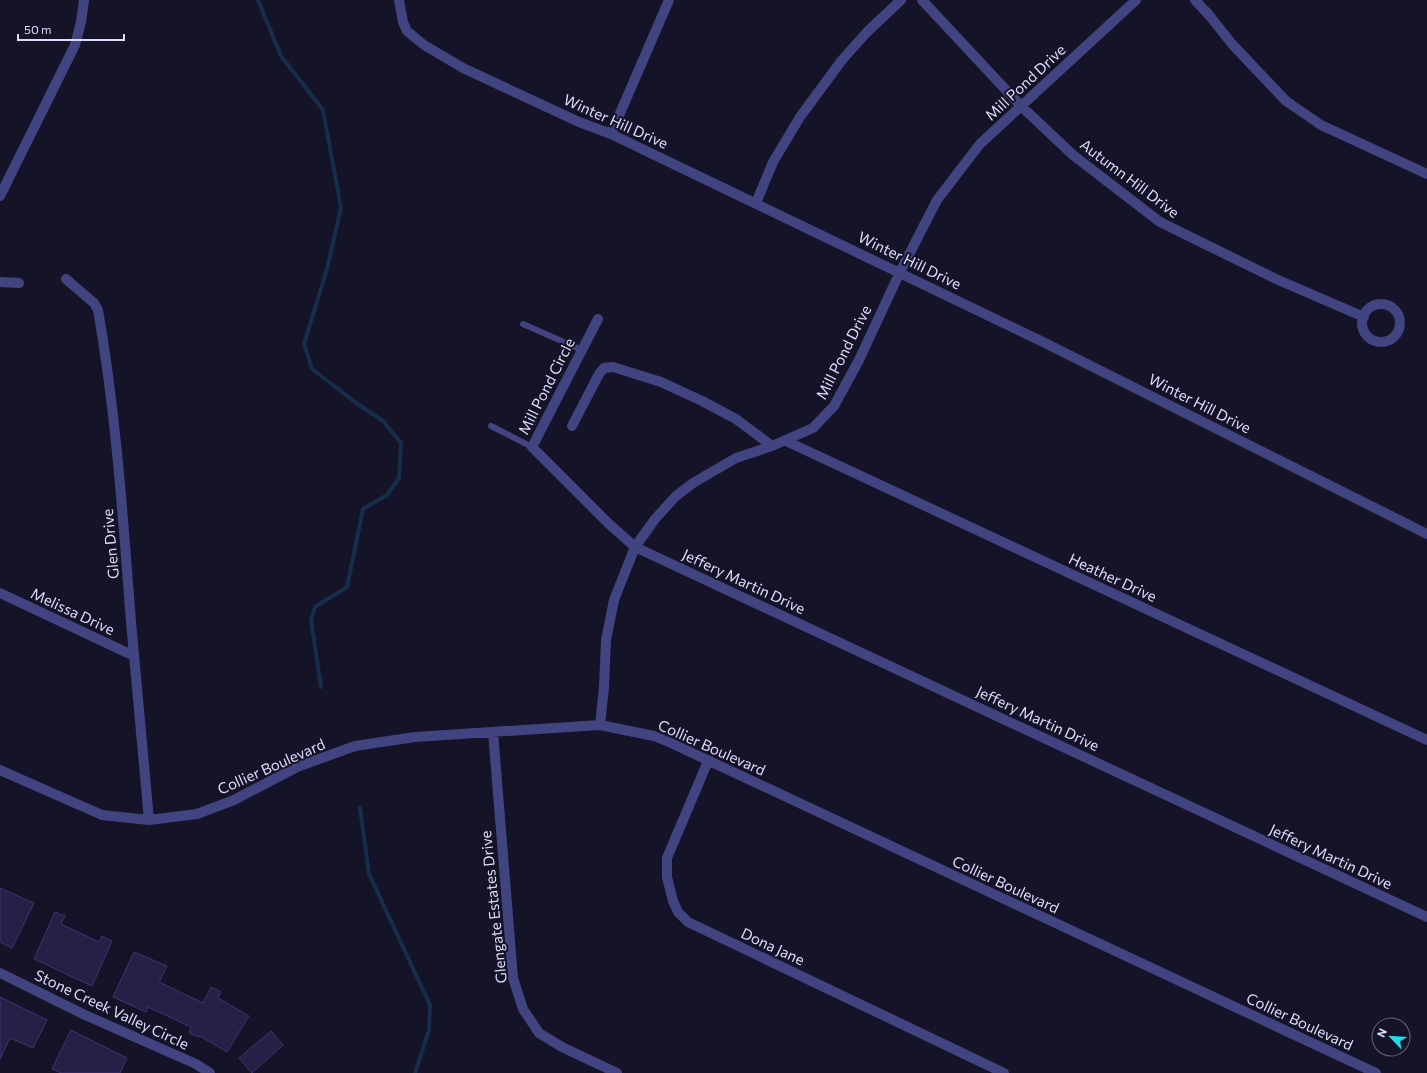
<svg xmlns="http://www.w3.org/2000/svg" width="1427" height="1073" viewBox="0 0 1427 1073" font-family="Commissioner,sans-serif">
<rect width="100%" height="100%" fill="#151327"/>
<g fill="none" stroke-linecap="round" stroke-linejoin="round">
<path stroke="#162e4c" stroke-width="4" d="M258,0L281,56L323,110L341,208L327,269L304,344L312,369L355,402L383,421L401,443L399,478L387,495L363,509L347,587L315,607L311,620L321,687
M360,808L369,874L430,1005L429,1030L415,1073"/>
</g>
<path fill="#262046" stroke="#3d356f" d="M0,888L34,903L12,948L0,942Z
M55,912L65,916L61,924L99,942L102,936L112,941L92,986L34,959Z
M134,952L167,966L159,982L203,1003L211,987L221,992L218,998L249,1016L227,1052L200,1036L199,1037L189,1033L191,1027L148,1007L146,1012L113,997Z
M0,997L47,1020L33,1048L10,1038L0,1059Z
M71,1030L127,1058L120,1073H61L52,1069Z
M271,1031L283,1045L252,1073L239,1058Z"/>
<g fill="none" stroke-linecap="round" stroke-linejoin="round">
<path stroke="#424381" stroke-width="6" d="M523,324L582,350
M491,426L532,447"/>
<path stroke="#424381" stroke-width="10" d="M399,0L403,22L407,31L413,36L424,45L463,68L579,122L611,134L1043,342L1427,534
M922,0L1021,106L1073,155L1160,222L1276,279L1364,317
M1195,0L1209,15L1232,44L1286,101L1321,125L1427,174
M611,134L669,0
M0,196L75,45L81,22L84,0
M756,203L773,162L800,117L842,60L867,32L901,0
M66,279L94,303L98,310C116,413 123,518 131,622C137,688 143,754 149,820
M0,282L19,283
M1362 323a19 19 0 1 1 38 0a19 19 0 1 1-38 0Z
M598,319L532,447L608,523L635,547L1427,917
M572,426L599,374L604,368L613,367L661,382L702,401L736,419L772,446
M786,441L1427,740
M0,593L134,656
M600,725L604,687L606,640L614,600L635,547L655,519L676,496L693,483L736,458L772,446L813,428L834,406L859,360L900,272L937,200L980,144L1136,0
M493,732L513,978L523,1009L539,1033L562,1047L617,1073
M708,761L667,858V877L673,901L678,912L688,922L1004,1073
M0,770L102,815L149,820L197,814L234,800L297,767L355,746L415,737L600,725L654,736L671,743L1376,1073
M0,973L85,1015L196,1064L210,1073"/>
</g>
<g text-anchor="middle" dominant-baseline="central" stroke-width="4" stroke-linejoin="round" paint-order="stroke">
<g font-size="15" fill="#dedcfb" stroke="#151327">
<text transform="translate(1025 82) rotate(-43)">Mill Pond Drive</text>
<text transform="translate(616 121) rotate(24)">Winter Hill Drive</text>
<text transform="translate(1130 178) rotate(37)">Autumn Hill Drive</text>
<text transform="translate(910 260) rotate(26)">Winter Hill Drive</text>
<text transform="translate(843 352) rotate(-63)">Mill Pond Drive</text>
<text transform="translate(546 386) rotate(-63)">Mill Pond Circle</text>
<text transform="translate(1200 403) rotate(27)">Winter Hill Drive</text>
<text transform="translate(110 544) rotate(-95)">Glen Drive</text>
<text transform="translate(1113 577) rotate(25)">Heather Drive</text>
<text transform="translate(744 581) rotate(25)">Jeffery Martin Drive</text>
<text transform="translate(73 611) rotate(25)">Melissa Drive</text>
<text transform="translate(1038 718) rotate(25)">Jeffery Martin Drive</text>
<text transform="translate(712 747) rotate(24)">Collier Boulevard</text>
<text transform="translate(271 766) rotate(-24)">Collier Boulevard</text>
<text transform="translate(1331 856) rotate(25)">Jeffery Martin Drive</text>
<text transform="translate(1006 884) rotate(25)">Collier Boulevard</text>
<text transform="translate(493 907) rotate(-96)">Glengate Estates Drive</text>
<text transform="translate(773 946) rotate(25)">Dona Jane</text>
<text transform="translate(112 1009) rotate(25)">Stone Creek Valley Circle</text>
<text transform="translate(1300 1021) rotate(25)">Collier Boulevard</text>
</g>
</g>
<g transform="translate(1391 1037) rotate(295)"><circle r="19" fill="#151327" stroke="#65637c"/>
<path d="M0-3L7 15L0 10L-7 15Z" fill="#1cdee8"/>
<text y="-6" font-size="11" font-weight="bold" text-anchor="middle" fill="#dedcfb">N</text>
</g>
<path d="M18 34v6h106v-6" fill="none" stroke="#dedcfb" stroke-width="2"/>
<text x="24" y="34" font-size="12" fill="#dedcfb" stroke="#151327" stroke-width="3" paint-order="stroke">50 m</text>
</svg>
